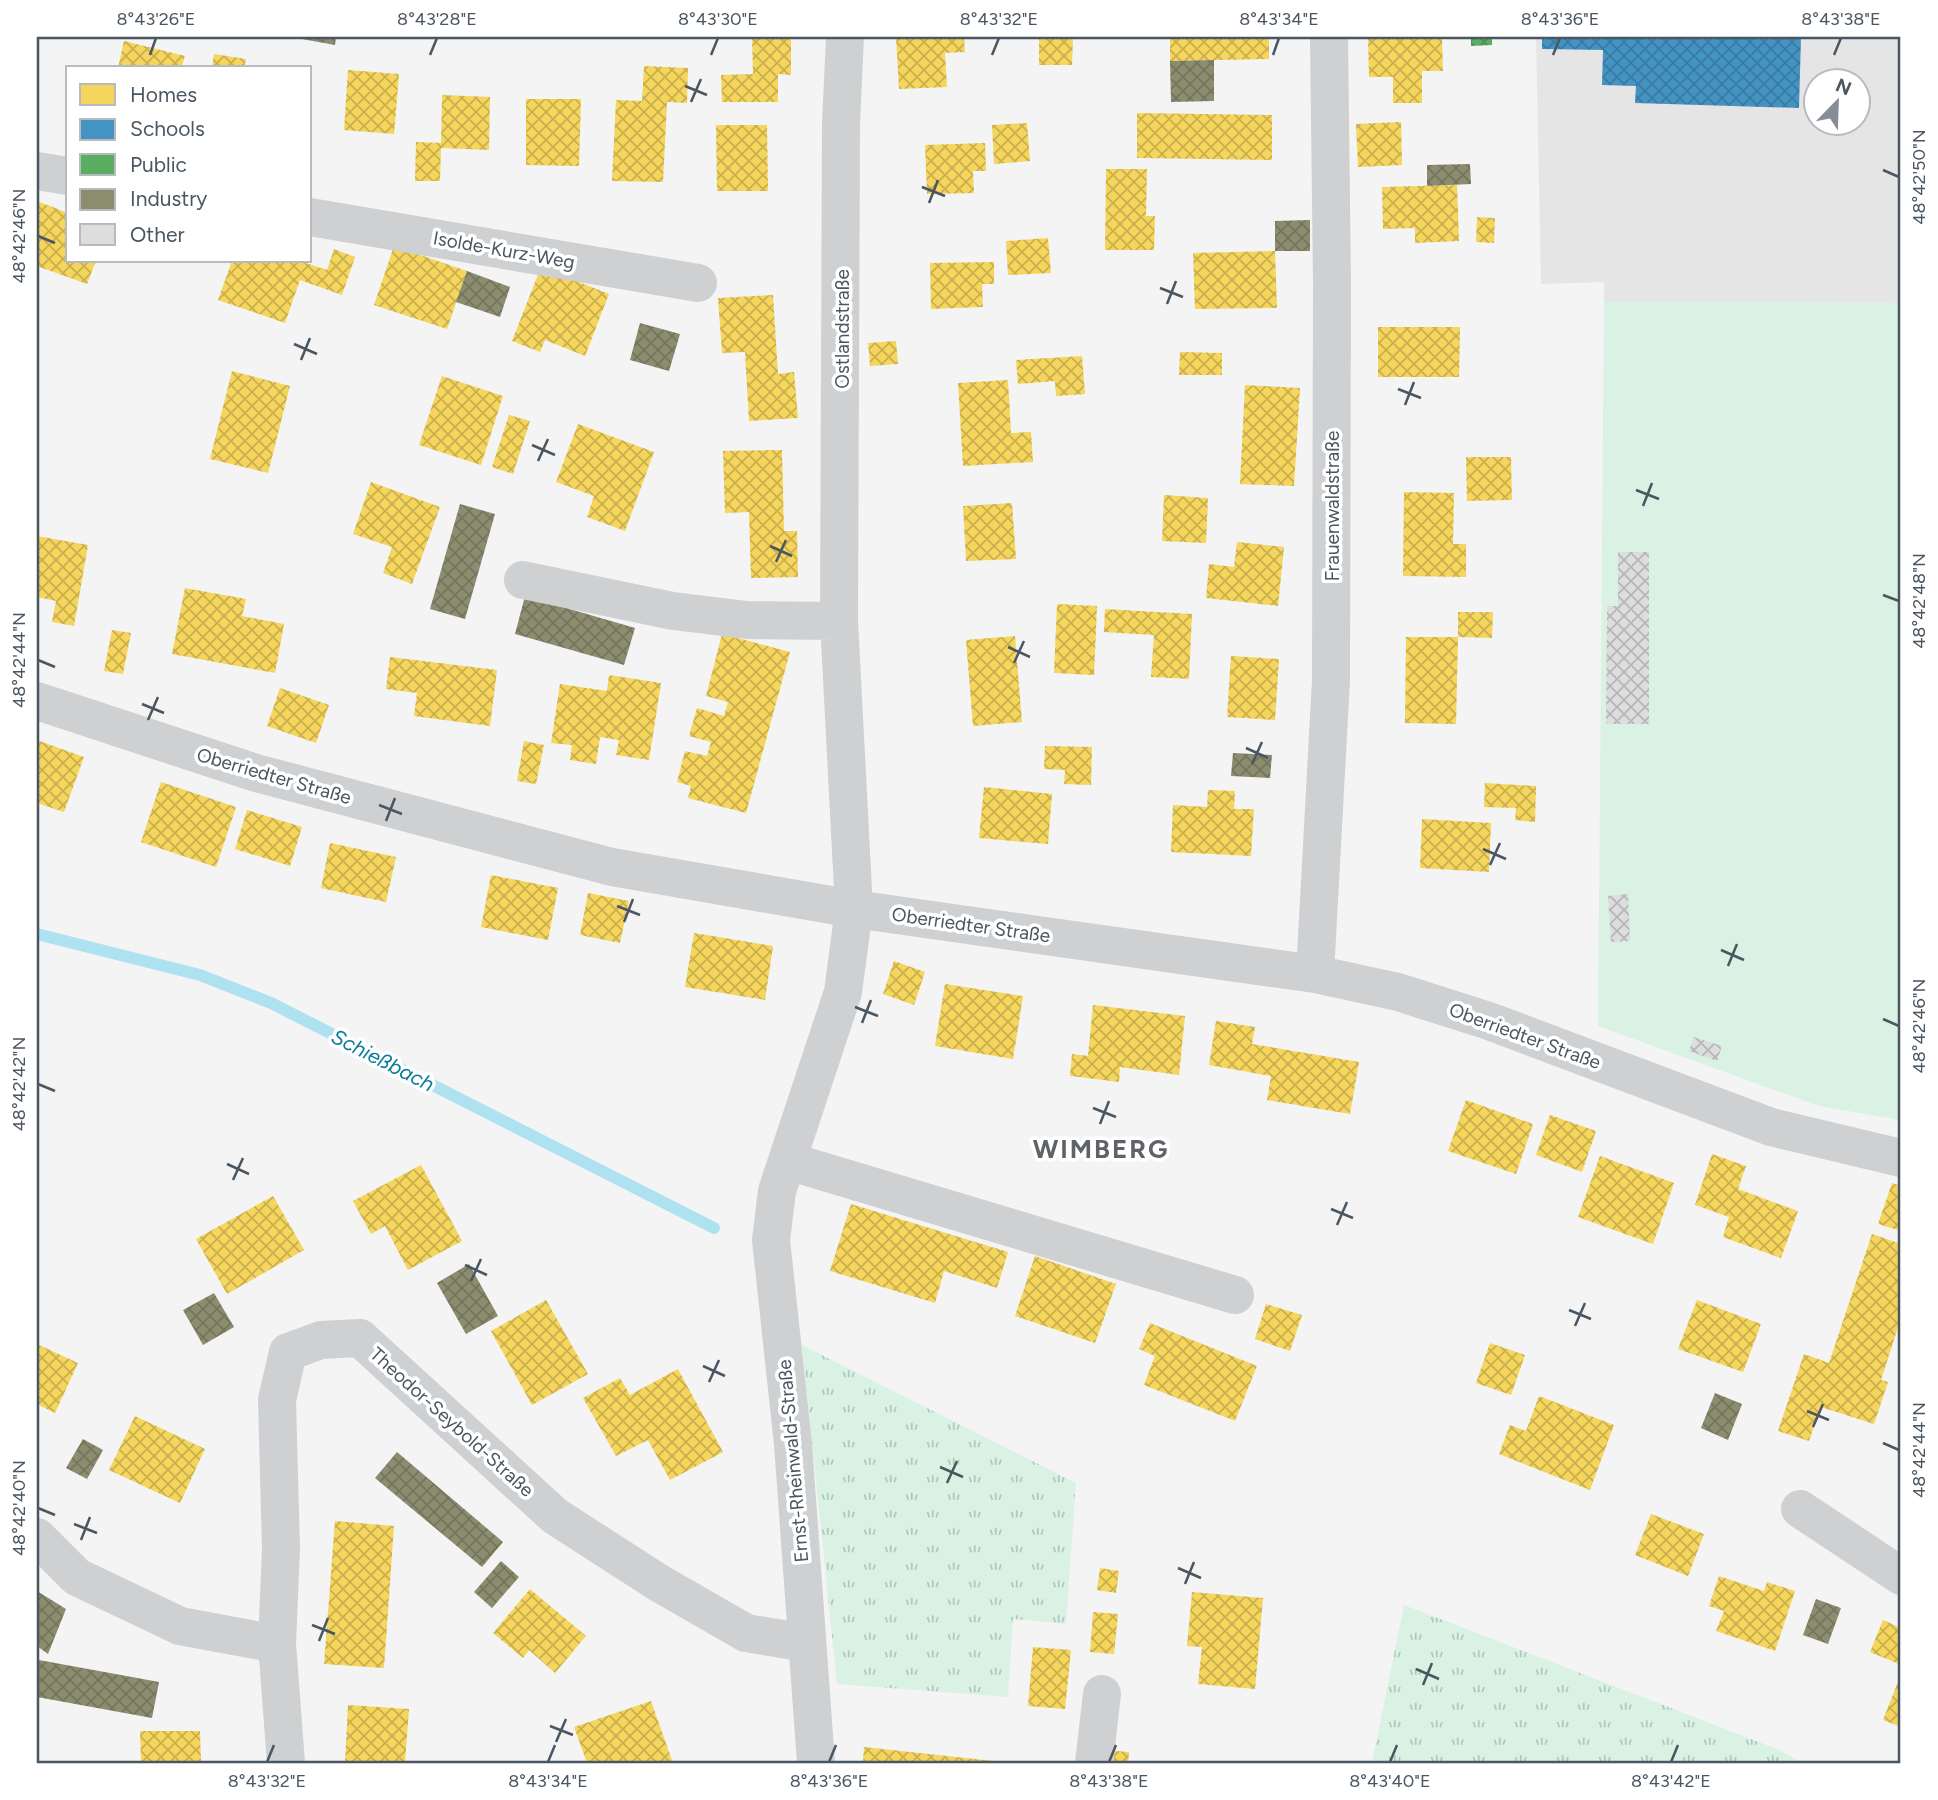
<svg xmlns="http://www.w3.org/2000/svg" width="1938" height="1800" viewBox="0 0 1938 1800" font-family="Figtree,sans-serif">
<defs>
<pattern id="grass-tufts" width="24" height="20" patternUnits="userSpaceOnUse" patternTransform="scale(1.75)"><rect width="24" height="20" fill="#d9f2e3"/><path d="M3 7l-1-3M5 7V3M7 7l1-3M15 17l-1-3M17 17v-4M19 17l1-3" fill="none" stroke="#b2c7bb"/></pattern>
<pattern id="homes-cross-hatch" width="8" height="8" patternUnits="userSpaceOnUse" patternTransform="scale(1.75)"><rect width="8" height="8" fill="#f6d55c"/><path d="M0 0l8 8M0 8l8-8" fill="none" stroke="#c9b04f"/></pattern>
<pattern id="schools-cross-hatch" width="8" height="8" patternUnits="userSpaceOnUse" patternTransform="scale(1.75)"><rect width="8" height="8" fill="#4393c3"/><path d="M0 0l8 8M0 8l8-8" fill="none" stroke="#3a7ba2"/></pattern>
<pattern id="public-cross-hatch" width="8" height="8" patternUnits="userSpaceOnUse" patternTransform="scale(1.75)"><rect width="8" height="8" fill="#5aae61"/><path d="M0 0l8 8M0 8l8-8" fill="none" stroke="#4c9053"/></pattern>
<pattern id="industry-cross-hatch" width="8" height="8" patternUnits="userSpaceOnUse" patternTransform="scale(1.75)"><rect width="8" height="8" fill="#8c8c6e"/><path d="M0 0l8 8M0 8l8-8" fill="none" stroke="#74755e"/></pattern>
<pattern id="building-cross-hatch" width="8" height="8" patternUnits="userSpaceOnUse" patternTransform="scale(1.75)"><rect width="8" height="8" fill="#ddddde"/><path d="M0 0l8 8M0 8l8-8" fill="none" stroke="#b5b6b7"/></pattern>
</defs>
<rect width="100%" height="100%" fill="#f4f4f4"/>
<path fill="#e6e5e6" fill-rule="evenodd" d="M1536,37H1901V303L1604,302V282L1541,284ZM1815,80H1857V122H1815Z"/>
<path fill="url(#grass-tufts)" d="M802,1345L1076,1483L1066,1624L1013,1619L1008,1697L837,1684Z
M1404,1605L1777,1749L1803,1763H1372Z"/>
<path fill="#d9f2e3" d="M1604,302L1901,303V1120L1819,1106L1598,1026Z"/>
<path fill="url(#homes-cross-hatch)" d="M752,37H791V75L778,74V102H722L721,75L753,74Z
M896,37H964L965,52L945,53L947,87L899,89Z
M1039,37H1073L1072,65H1039Z
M1170,37H1269V59L1170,61Z
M1368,37H1442L1443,71H1422V103H1393V77H1369Z
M124,41L185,56L182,65L191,68H118Z
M214,54L246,59L244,68H212Z
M644,66L688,68L687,103L667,102L663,182L612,181L616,100L642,101Z
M348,70L399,74L394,134L344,130Z
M442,95L490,97L489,150L441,148L440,181H415L416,142L441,143Z
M526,99H581L579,166L526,165Z
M1137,113L1272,115V160L1137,158Z
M1401,122L1402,165L1358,167L1356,124Z
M1027,123L1030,161L994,164L992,125Z
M716,125H767L768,191H717Z
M985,143L986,171H973L974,193L927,194L925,145Z
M1106,169H1147L1146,216H1155L1154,250H1105Z
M1457,185L1459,241L1415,243V228L1383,229L1382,187Z
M37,201L68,213V261H96L87,284L37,266Z
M1477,217L1495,218L1494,243L1476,242Z
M1048,238L1051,273L1008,275L1006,241Z
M394,246L467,271L447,329L374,305Z
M334,249L355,257L342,295L300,280L285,323L218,300L232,261H300L327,270Z
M1275,251L1277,308L1195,309L1193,253Z
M994,262V284H982L983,307L931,309L930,263Z
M541,267L609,294L585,356L545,340L540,352L512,341Z
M773,295L778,374L794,372L798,418L749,421L745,352L722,353L718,298Z
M1378,327H1460L1459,377H1378Z
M896,341L898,364L870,366L868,343Z
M1180,352L1222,353V375H1179Z
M1082,356L1085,394L1056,396L1055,381L1018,384L1016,360Z
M232,371L290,386L268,473L210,459Z
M442,376L503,396L481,465L419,445Z
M1008,380L1011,433L1031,432L1033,462L963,466L958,383Z
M1245,385L1300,388L1294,486L1240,484Z
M509,415L530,421L513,474L492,467Z
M578,424L654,452L625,531L587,517L594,496L556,482Z
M782,450L784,531H797L798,577L751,578L749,512L725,513L723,451Z
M1466,457H1511L1512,500L1467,501Z
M371,482L440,507L412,584L383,573L392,547L353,534Z
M1404,492L1454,493L1453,544H1466V577L1403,576Z
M1164,495L1208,498L1206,543L1162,541Z
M1012,503L1016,559L966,561L963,506Z
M37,536L88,545L74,626L52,622L56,601L37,597Z
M1237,542L1284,547L1278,606L1206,598L1209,564L1234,567Z
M185,588L246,599L242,616L284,624L275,673L172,654Z
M1057,604L1097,606L1094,675L1054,673Z
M1105,609L1192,614L1189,679L1151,677L1154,635L1104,632Z
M1458,612H1493L1492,638L1458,637Z
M112,630L131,633L123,674L104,671Z
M722,634L790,652L746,813L688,798L691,786L677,782L685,751L707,756L711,742L689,736L697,708L724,716L728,702L706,696Z
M1015,636L1022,722L973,726L966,640Z
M1406,637H1458L1456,724L1405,723Z
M1231,656L1279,659L1275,720L1227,717Z
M390,657L497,670L490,726L414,716L417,693L386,689Z
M609,675L661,683L649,760L616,755L619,740L600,737L596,764L570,760L572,745L551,743L560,684L607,691Z
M280,688L329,705L316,743L267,726Z
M37,740L84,757L64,812L37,803Z
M524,741L544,745L536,784L517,781Z
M1045,746L1092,747L1091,785L1064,784L1065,770L1044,769Z
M161,782L236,807L216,867L141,842Z
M1485,783L1536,786L1535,822L1515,820L1516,808L1484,807Z
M984,787L1052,794L1048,844L979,838Z
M1208,790L1235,791L1234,809H1254L1251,856L1171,852L1173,805L1207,807Z
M247,810L302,827L290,866L235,849Z
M1422,819L1491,823L1489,872L1420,868Z
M330,843L396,857L386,902L321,888Z
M491,875L558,888L548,940L481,927Z
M588,893L629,901L620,943L580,935Z
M694,933L773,946L765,1000L685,987Z
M894,961L925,972L914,1005L883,994Z
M945,984L1023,996L1013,1059L935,1046Z
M1093,1005L1185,1016L1179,1075L1120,1067L1119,1082L1070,1076L1072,1054L1088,1056Z
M1216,1021L1255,1027L1252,1044L1359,1062L1350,1114L1267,1100L1271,1076L1209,1065Z
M1466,1100L1533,1124L1516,1174L1448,1151Z
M1550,1115L1596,1131L1582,1172L1536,1155Z
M1712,1154L1746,1166L1738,1189L1798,1211L1781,1258L1723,1237L1729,1217L1695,1205Z
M1600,1156L1674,1183L1653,1244L1578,1217Z
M421,1165L462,1241L408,1270L385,1226L371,1234L353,1201Z
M1892,1183L1901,1186V1231L1878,1224Z
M273,1196L304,1250L227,1294L196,1239Z
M851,1204L1008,1252L997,1288L944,1271L935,1303L830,1271Z
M1872,1234L1901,1244V1318L1881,1380L1888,1382L1874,1424L1821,1407L1809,1441L1778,1431L1804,1354L1829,1363Z
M1035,1256L1116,1284L1095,1343L1015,1316Z
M546,1300L588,1374L532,1405L491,1331Z
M1697,1300L1761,1324L1743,1372L1678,1349Z
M1266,1304L1302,1315L1290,1351L1255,1339Z
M1150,1323L1257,1366L1235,1421L1144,1385L1155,1356L1139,1349Z
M1490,1343L1525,1355L1511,1395L1476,1383Z
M37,1344L78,1363L55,1413L37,1404Z
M678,1369L723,1452L670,1480L648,1440L616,1456L583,1398L620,1378L630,1395Z
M1539,1396L1614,1425L1590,1490L1499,1454L1510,1425L1526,1431Z
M135,1416L205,1449L180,1503L109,1470Z
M1651,1514L1704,1534L1688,1576L1635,1555Z
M335,1521L394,1526L384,1668L324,1664Z
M1100,1568L1119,1571L1116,1593L1097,1590Z
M1719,1576L1764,1591L1767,1582L1795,1591L1775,1651L1716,1631L1724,1611L1709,1606Z
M530,1589L586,1636L555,1673L529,1650L523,1658L493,1633Z
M1192,1592L1263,1598L1255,1689L1198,1684L1202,1647L1187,1646Z
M1093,1612L1118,1614L1114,1654L1090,1652Z
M1883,1620L1901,1628V1665L1870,1652Z
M1033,1647L1071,1650L1065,1709L1028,1706Z
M1901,1674V1727L1883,1720Z
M651,1701L673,1763H587L574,1727Z
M348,1705L409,1709L405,1763H345Z
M140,1731H200L201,1763H141Z
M864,1747L994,1761V1763H863Z
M1105,1750L1129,1752L1128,1763H1103Z"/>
<path fill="url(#schools-cross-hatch)" d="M1542,37H1801L1799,108L1635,103L1636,86L1602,85L1603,50L1542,49Z"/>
<path fill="url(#public-cross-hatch)" d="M1471,37H1492V45L1471,46Z"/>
<path fill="url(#industry-cross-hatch)" d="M291,37H336L335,45Z
M1214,60V101L1171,102L1170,61Z
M1470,164L1471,184L1427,186V165Z
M1310,220V251H1275V221Z
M467,271L510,287L500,317L456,302Z
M640,323L680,334L669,371L630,360Z
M460,504L495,514L465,619L430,609Z
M525,596L635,628L624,665L515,634Z
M1233,753L1272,755L1270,778L1231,776Z
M469,1264L498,1316L466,1334L437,1283Z
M214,1293L234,1327L203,1345L183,1310Z
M1715,1393L1742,1404L1728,1440L1701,1428Z
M83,1439L103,1450L87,1479L66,1468Z
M397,1452L503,1542L482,1567L375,1478Z
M501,1561L519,1577L492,1608L474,1592Z
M37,1591L66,1609L48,1654L37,1646Z
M1816,1599L1841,1608L1828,1644L1803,1635Z
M39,1660L159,1682L152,1718L37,1697Z"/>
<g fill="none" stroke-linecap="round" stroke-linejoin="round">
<path stroke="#aee2f0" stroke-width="12" d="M37,934L200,975L271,1003L714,1228"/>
</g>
<path fill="url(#building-cross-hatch)" d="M1618,552H1649V724H1606L1607,606H1618Z
M1628,894L1630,941L1611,942L1608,896Z
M1694,1037L1722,1046L1717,1061L1689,1051Z"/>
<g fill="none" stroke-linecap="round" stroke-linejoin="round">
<path stroke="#ced0d2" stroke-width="38" d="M37,171L68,176
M310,217L698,283
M523,580L673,611L747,620L839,621
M37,701L256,773L612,867L854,909L1315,974L1398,992L1489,1021L1771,1127L1901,1158
M1315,974L1331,680L1332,283L1329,37
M788,1161L1235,1295
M1800,1509L1901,1576
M37,1537L77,1577L180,1626L277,1644L281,1549L277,1400L288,1352L321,1340L360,1338L555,1516L659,1583L746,1633L807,1643
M277,1644L286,1763
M816,1763L793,1444L771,1240L777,1191L843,992L854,909L839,621L841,123L845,37
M1094,1763L1102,1694"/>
</g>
<path fill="none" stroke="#4a5661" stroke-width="2.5" d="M150,55L156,38M430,55L437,38M711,55L718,38M992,55L999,38M1273,55L1279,38M1553,55L1560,38M1834,55L1841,38M685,86L707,95M691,102L701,79M1883,170L1899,177M922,187L945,196M929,203L938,180M38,236L55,243M1160,288L1183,297M1167,304L1176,281M294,344L317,354M301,360L310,338M1398,389L1421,398M1405,405L1414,382M532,445L555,455M538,461L548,439M1636,490L1659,499M1643,506L1652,483M770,546L792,556M776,562L786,540M1883,595L1899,601M1008,647L1030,657M38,660L55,667M1014,663L1024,641M142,704L164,713M148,720L158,697M1246,748L1268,758M1252,764L1262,742M379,805L402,814M386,821L395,798M1483,849L1506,859M1490,865L1500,843M617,906L640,915M624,922L633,899M1721,950L1744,960M1728,966L1737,944M855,1007L878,1016M1883,1019L1899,1026M862,1023L871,1000M38,1084L55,1091M1093,1108L1116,1117M1100,1124L1109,1101M227,1164L249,1174M233,1180L243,1158M1331,1209L1353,1218M1337,1225L1347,1202M465,1265L487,1275M471,1281L481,1259M1569,1310L1591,1319M1575,1326L1585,1303M703,1366L725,1376M709,1382L719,1360M1807,1411L1829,1420M1813,1427L1823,1404M1883,1443L1899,1450M940,1467L963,1477M947,1483L957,1461M38,1508L55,1515M74,1524L97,1533M81,1540L90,1517M1178,1568L1201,1578M1185,1584L1194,1562M312,1625L335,1634M319,1641L328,1618M1416,1669L1439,1679M1423,1685L1432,1663M550,1726L573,1735M556,1742L566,1719M267,1762L274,1745M548,1762L555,1745M829,1762L836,1745M1109,1762L1116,1745M1390,1762L1397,1745M1671,1762L1678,1745"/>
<g text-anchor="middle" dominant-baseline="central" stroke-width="7" stroke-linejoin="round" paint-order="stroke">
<g font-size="19" fill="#4a5661" stroke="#fff">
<text transform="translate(504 250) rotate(10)">Isolde-Kurz-Weg</text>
<text transform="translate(842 329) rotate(-90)">Ostlandstraße</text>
<text transform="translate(1332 506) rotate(-90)">Frauenwaldstraße</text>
<text transform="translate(274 776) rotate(16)">Oberriedter Straße</text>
<text transform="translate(971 925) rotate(8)">Oberriedter Straße</text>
<text transform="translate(1525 1036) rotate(20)">Oberriedter Straße</text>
<text transform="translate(452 1422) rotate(42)">Theodor-Seybold-Straße</text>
<text transform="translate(793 1461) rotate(-95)">Ernst-Rheinwald-Straße</text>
</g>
<g font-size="21" font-style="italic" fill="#0c7c9b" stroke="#fff">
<text transform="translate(383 1060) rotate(27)">Schießbach</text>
</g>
<g font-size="26" font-weight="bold" letter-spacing="2" fill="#5f6368" stroke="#fff">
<text x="1101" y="1149">WIMBERG</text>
</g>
</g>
<rect width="1938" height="1800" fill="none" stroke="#ffffff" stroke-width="77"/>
<rect x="66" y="66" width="245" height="196" fill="#ffffff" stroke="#b7bbc0" stroke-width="2"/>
<rect x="80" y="84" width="35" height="21" fill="#f6d55c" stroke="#b7bbc0" stroke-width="2"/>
<text x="130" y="102" font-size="21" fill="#4a5661">Homes</text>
<rect x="80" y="119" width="35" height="21" fill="#4393c3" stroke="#b7bbc0" stroke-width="2"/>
<text x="130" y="136" font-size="21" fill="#4a5661">Schools</text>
<rect x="80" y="154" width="35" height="21" fill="#5aae61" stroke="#b7bbc0" stroke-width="2"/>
<text x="130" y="172" font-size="21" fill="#4a5661">Public</text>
<rect x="80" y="189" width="35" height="21" fill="#8c8c6e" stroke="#b7bbc0" stroke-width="2"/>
<text x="130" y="206" font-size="21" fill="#4a5661">Industry</text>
<rect x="80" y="224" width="35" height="21" fill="#ddddde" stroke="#b7bbc0" stroke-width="2"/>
<text x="130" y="242" font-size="21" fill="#4a5661">Other</text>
<g transform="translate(1837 102) rotate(23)"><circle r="33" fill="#ffffff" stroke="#b7bbc0" stroke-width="2"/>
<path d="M0-5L12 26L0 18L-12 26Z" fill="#868d94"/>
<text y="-10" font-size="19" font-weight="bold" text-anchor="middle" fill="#4a5661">N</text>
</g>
<rect x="38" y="38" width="1861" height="1724" fill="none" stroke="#4a5661" stroke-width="2.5"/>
<g font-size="18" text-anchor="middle" fill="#4a5661">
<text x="156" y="25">8°43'26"E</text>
<text x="437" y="25">8°43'28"E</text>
<text x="718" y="25">8°43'30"E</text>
<text x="999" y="25">8°43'32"E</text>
<text x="1279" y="25">8°43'34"E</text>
<text x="1560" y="25">8°43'36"E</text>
<text x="1841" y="25">8°43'38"E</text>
<text transform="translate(1919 177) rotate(-90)" y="6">48°42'50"N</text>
<text transform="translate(19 236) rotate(-90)" y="6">48°42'46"N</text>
<text transform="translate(1919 601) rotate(-90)" y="6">48°42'48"N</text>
<text transform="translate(19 660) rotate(-90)" y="6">48°42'44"N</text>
<text transform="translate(1919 1026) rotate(-90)" y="6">48°42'46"N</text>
<text transform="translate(19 1084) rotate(-90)" y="6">48°42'42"N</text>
<text transform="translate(1919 1450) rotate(-90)" y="6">48°42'44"N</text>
<text transform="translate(19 1508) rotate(-90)" y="6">48°42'40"N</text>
<text x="267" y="1787">8°43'32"E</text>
<text x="548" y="1787">8°43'34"E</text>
<text x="829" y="1787">8°43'36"E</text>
<text x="1109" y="1787">8°43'38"E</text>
<text x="1390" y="1787">8°43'40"E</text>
<text x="1671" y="1787">8°43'42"E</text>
</g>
</svg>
